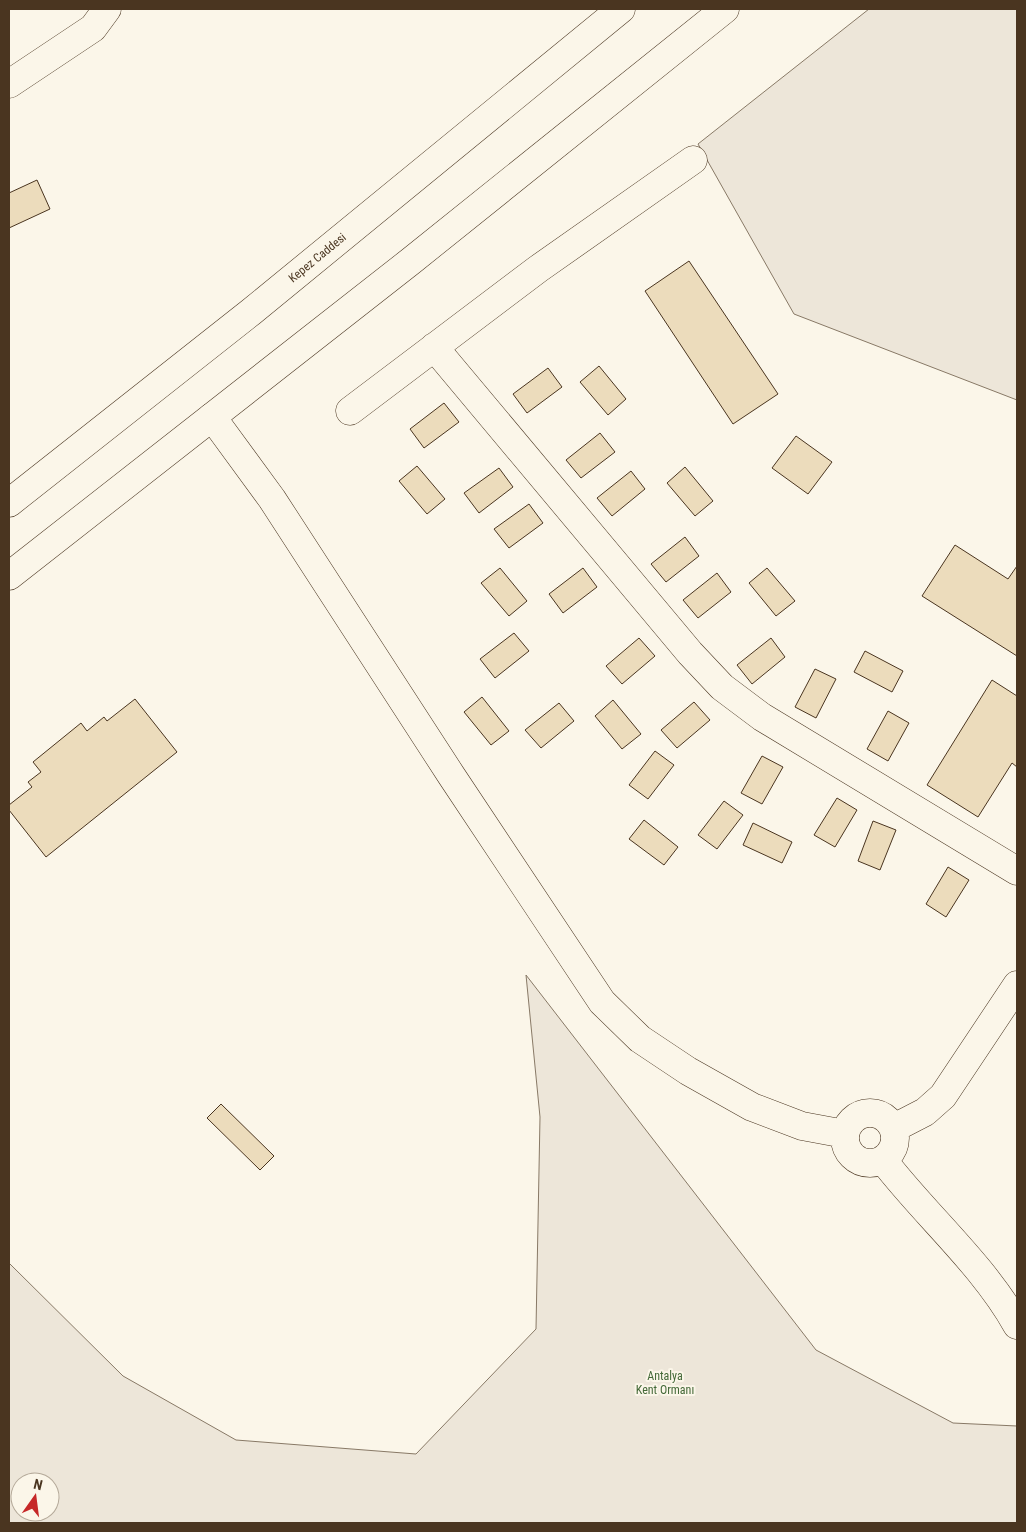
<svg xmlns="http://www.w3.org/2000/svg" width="1026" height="1532" viewBox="0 0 1026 1532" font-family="'Roboto Condensed',sans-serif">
<rect width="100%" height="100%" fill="#fbf6e9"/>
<path fill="#ede6d9" stroke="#887966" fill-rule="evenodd" d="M869,9H1017V400L794,314L698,144Z
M526,975L816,1350L953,1423L1017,1426V1523H9V1263L123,1376L236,1440L416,1454L536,1329L540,1117ZM20,1482H50V1512H20Z"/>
<path fill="#ecdcbc" stroke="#4a3520" d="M37,180L50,209L9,228V193Z
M689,261L778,394L733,424L645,291Z
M599,366L626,399L608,415L580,382Z
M548,368L562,387L527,413L513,394Z
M444,403L459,422L424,448L410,429Z
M600,433L615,452L581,478L566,460Z
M796,436L832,462L808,494L772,468Z
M417,466L445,499L427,514L399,481Z
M685,467L713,501L695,516L667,483Z
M499,468L513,487L479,513L464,493Z
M631,471L645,489L612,516L597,498Z
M529,504L543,523L509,548L494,529Z
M685,537L699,556L666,582L651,564Z
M955,545L1008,579L1017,566V656L922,596Z
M500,568L527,601L509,616L481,583Z
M583,568L597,587L563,613L549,594Z
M767,568L795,601L776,616L749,583Z
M717,573L731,592L698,618L683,600Z
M514,633L529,651L495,678L480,659Z
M639,638L655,656L622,684L606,666Z
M771,638L785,657L752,684L737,665Z
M865,651L903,671L892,692L854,672Z
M815,669L836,679L816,718L795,707Z
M992,680L1017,696V767L1012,763L978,817L927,785Z
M482,697L509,731L491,745L464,712Z
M135,699L177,752L46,857L9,810V805L32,787L28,782L41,772L33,762L81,723L87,731L104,717L107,721Z
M613,700L641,734L622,749L595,716Z
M694,702L710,720L677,748L661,730Z
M559,703L574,721L541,748L525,730Z
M888,711L909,723L888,761L867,749Z
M655,751L674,765L648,799L629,785Z
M762,756L783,767L762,804L741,793Z
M837,798L857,810L835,847L814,835Z
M724,801L743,815L717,849L698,835Z
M644,820L678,847L664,865L629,839Z
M873,821L896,830L880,870L858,861Z
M753,823L792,842L782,863L743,845Z
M948,867L969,880L946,917L926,904Z
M221,1104L274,1156L260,1170L207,1118Z"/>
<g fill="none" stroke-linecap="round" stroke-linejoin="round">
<g stroke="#4a3520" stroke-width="29">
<path id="minor" d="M9,84L93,28L107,9
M434,347L690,653L722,687L762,717L1017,871
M350,411L538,269L693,160
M212,417L272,499L451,775L602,1002L640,1039L688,1071L752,1107L802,1126L845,1134
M845 1138a25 25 0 1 1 50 0a25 25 0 1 1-50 0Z
M894,1128L925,1112L943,1096L1017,985
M883,1160C926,1216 982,1263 1017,1325"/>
</g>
<g stroke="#4a3520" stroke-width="29">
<g id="major">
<path id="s1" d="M9,503L251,312L621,9"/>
<path d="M9,576L411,261L725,9"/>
</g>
</g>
<use href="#minor" stroke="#fbf6e9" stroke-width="28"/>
<use href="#major" stroke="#fbf6e9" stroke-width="28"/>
</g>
<g text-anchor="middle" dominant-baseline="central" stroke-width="4" stroke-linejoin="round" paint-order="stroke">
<g font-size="12" fill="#4a3520" stroke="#fbf6e9">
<text stroke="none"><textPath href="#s1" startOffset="394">Kepez Caddesi</textPath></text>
</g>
<g font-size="12" fill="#436837" stroke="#fbf6e9">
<text x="665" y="1376">Antalya<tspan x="665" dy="14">Kent Ormanı</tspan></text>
</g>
</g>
<rect width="1026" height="1532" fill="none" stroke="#4a3520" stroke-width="20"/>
<g transform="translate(35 1497) rotate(14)"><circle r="24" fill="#fbf6e9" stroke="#b4a999"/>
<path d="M0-4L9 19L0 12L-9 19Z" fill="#c62828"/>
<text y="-8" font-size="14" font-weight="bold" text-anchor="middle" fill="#4a3520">N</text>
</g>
</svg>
